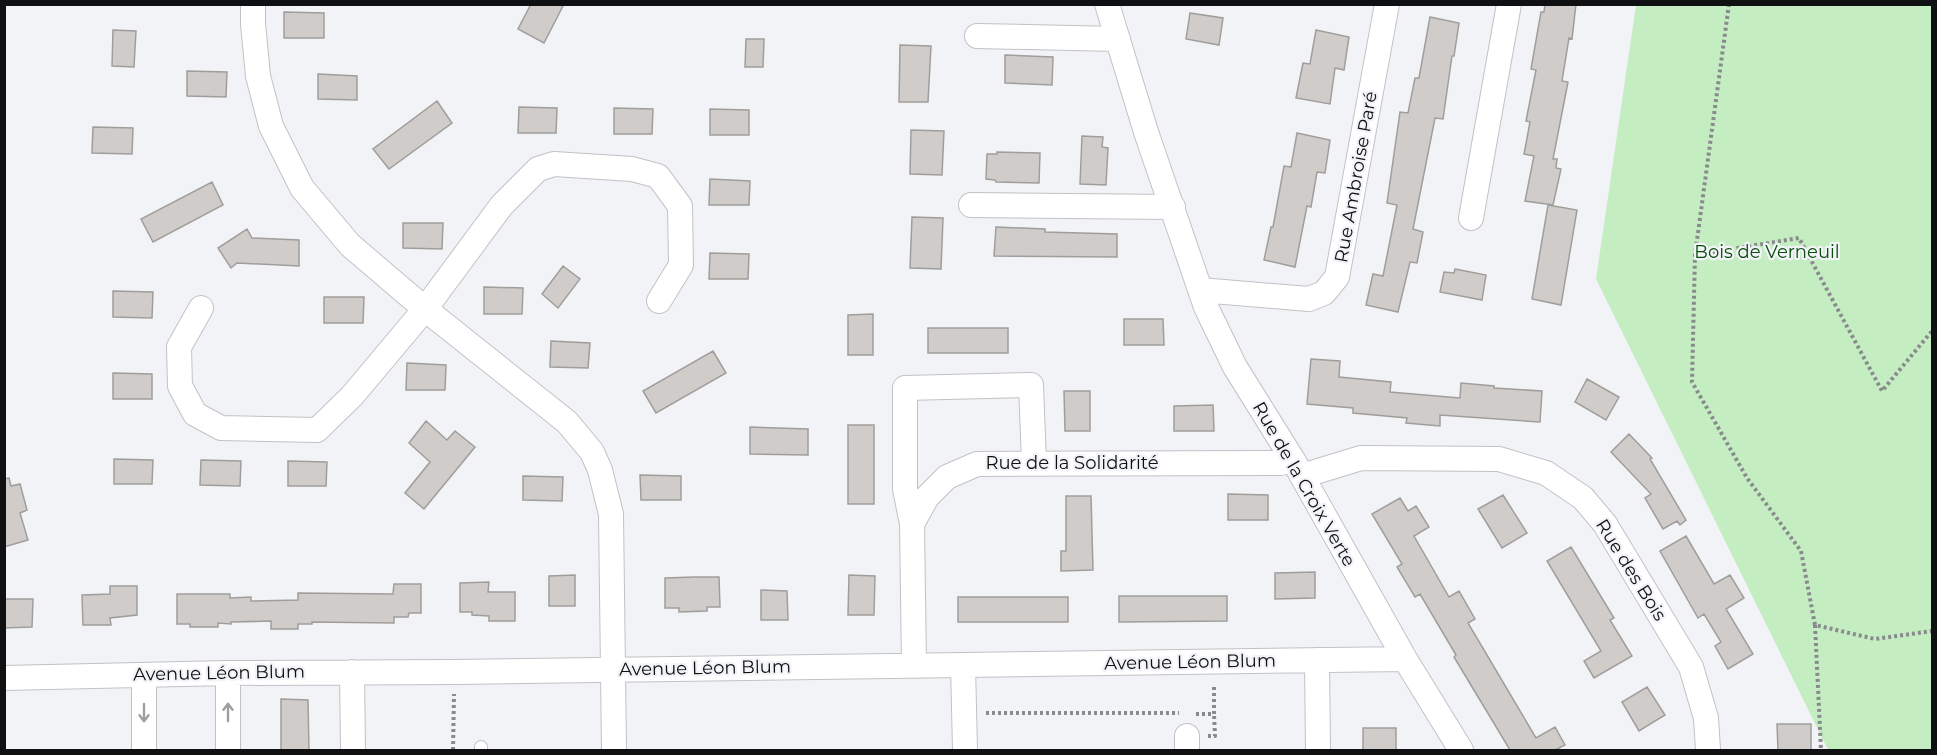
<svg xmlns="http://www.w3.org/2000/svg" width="1937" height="755" viewBox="0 0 1937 755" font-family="Montserrat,sans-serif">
<rect width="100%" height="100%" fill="#f2f3f7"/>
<path fill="#c4eec1" d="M1636,5H1932V750H1828L1596,279Z"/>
<path fill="#cfccc9" stroke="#a09e9b" stroke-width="1.5" d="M531,4H564L544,43L518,29Z
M1545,4H1576L1572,39L1569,38L1562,81L1568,82L1553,159H1557L1556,168L1561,169L1553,205L1525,201L1534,156L1524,154L1530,122L1526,121L1536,70L1531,69L1541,12H1544Z
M284,12L324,13V38H284Z
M1190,13L1223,18L1219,45L1186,39Z
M1430,17L1459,23L1454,56H1452L1443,119L1435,118L1413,229L1423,232L1417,263L1410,262L1398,312L1366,305L1373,274L1383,276L1397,205L1387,203L1400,112L1408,113L1415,78H1419Z
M113,30L136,31L134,67L112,66Z
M1316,30L1349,37L1344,70L1335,68L1330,104L1296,98L1303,63L1310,64Z
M746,39H764L763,67H745Z
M900,45L931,46L928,102H899Z
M1005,55L1053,57L1052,85L1005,83Z
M187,71L227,72L226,97L187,96Z
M318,74L357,76V100L318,99Z
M437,101L452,123L389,169L373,149Z
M519,107L557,108L556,133H518Z
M614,108L653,109L652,134H614Z
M710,109L749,110V135H710Z
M93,127L133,128L132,154L92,153Z
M911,130L944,131L942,175L910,174Z
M1297,133L1330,140L1325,173L1317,172L1311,207L1307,206L1295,267L1264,260L1271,227H1273L1284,166L1291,167Z
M1082,136L1103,137L1102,147L1108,148L1106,185L1080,184Z
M997,152L1040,153L1039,183L996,182L995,180L986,179L987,154H997Z
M710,179L750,181L749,205H709Z
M212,182L223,205L153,242L141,219Z
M1548,205L1577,210L1561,305L1532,299Z
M912,217L943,218L941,269L910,268Z
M403,223H443L442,249L403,248Z
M996,227L1045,229V232L1117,234V257L994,256Z
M247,229L252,238L299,240V266L237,263L231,268L218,248Z
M710,253L749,254L748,279H709Z
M563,266L580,279L558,308L542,294Z
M1455,269L1486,275L1482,300L1440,292L1444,272L1454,273Z
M484,287L523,288L522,314H484Z
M113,291L153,292L152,318L113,317Z
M324,297H364L363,323H324Z
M873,314V355H848V315Z
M1124,319H1163L1164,345H1124Z
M928,328H1008V353H928Z
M551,341L590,343L588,368L550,367Z
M713,351L726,373L656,413L643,391Z
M1311,359L1340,361L1339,377L1391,382L1390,392L1460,398L1461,383L1494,386V388L1542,391L1540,422L1440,415V426L1406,423L1407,418L1353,413V408L1307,404Z
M407,363L446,365L445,390H406Z
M113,373L152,374V399H113Z
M1587,379L1619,397L1606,420L1575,402Z
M1064,391H1090V431H1065Z
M1213,405L1214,431H1174V406Z
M426,421L447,440L455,431L475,447L424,509L405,493L430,462L409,443Z
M848,425H874V504H848Z
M750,427L808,429V455L750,454Z
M1629,434L1652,458L1650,459L1686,520L1680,525L1677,521L1663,529L1645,498L1651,494L1611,452Z
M114,459L153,460L152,484H114Z
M201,460L241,461L240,486L200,485Z
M288,461L327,462L326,486H288Z
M640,475L681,476V500H641Z
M523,476L563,477L562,501L523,500Z
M9,478L11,486L20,484L27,510L20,513L28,540L4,547V479Z
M1228,494L1268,495V520H1228Z
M1503,495L1527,533L1502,548L1478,509Z
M1066,496H1091L1093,570L1061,571V551H1066Z
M1400,498L1408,511L1416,506L1429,527L1414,536L1449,597L1459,591L1475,619L1468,623L1536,738L1555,727L1565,745L1555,750H1510L1454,657L1456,655L1420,594L1415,597L1397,567L1402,564L1372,514Z
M1686,536L1714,584L1730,575L1744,598L1726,609L1753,654L1728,669L1715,646L1721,642L1704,614L1698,618L1660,551Z
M1571,547L1614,618L1610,620L1632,656L1594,678L1584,661L1601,651L1547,561Z
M1315,572V598L1275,599V573Z
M575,575V606H549V576Z
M849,575L875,576L874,615H848Z
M694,577H719L720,607H707V611L679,612V608H665V578Z
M489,582L488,592H515V621H489V616L472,615V612H460V583Z
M394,584H421V613H409L408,617H394V623L312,622V624H298V629H271V621L231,622V624L218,623V627H190V624H177V594H230V598L251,597V601L298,600V593L393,594Z
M110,586H137V615L110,618L111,625H83L82,595L110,594Z
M761,590L787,591L788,620H761Z
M1119,596H1227V621L1119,622Z
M958,597H1068V622H958Z
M4,599H33L32,627L4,628Z
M1647,687L1665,715L1639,731L1622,702Z
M281,699L308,700L309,750H281Z
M1777,724H1811V750H1778Z
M1363,728H1396V750H1363Z"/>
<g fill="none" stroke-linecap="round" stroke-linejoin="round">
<g stroke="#c1c2c5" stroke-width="14">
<path id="service" d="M481,747V750"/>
</g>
<g stroke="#c1c2c5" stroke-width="26">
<path id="minor" d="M253,4V24L258,76L271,126L302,188L350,245L425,309L567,422L592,452L600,470L611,514L614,750
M1107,4L1146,132L1206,307L1235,367L1293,460L1405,659L1461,750
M977,36L1118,39
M971,205L1173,207
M1471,218L1509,4
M1200,290L1309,299L1324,293L1337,277L1387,4
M201,308L179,347L180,386L195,414L221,428L317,430L352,396L425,309L502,205L538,169L554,164L632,169L658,176L680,206L681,265L659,301
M1302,476L1361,458L1499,459L1546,473L1583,498L1605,524L1691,667L1706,718L1708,750
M912,524L905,489V388L1031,385L1034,462
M1317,660L1318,750
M914,665L912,524L927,497L947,477L977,464L1281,463L1293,460
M963,665L965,750
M352,672L353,750
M228,673V750
M144,675V750
M4,678L228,673L454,672L1405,659
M1187,750V736"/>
</g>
<path stroke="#898a8c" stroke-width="4" stroke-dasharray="3 3" stroke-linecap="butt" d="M1729,4L1695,255L1692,382L1747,478L1801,551L1815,625L1875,639L1932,631
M1695,255L1799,238L1882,391L1932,331
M1815,625L1821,750
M986,713H1179
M1196,714H1214V685
M1208,736H1215L1214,714
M453,750L454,694"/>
<use href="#service" stroke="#fff" stroke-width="12"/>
<use href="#minor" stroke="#fff" stroke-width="24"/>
</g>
<defs><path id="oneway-shaft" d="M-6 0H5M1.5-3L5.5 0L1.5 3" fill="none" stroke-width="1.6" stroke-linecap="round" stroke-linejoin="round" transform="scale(1.5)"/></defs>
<g stroke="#9f9fa0">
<use href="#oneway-shaft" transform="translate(228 712) rotate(-90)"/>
<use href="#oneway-shaft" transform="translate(144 713) rotate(90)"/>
</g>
<g text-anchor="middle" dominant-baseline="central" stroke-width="4.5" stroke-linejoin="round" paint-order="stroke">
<g font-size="18" fill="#0f1011" stroke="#f2f3f7">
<text transform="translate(1356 177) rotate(-80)">Rue Ambroise Paré</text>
<text x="1072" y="463">Rue de la Solidarité</text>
<text transform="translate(1304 484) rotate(60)">Rue de la Croix Verte</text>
<text transform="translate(1631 570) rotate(58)">Rue des Bois</text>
<text transform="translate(1190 662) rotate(-1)">Avenue Léon Blum</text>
<text transform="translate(705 668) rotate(-1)">Avenue Léon Blum</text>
<text transform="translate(219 673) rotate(-1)">Avenue Léon Blum</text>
</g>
<g font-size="18" fill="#084e0c" stroke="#f2f3f7">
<text x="1767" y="252">Bois de Verneuil</text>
</g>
</g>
<rect width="1937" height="755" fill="none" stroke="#0f1011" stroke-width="12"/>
</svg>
